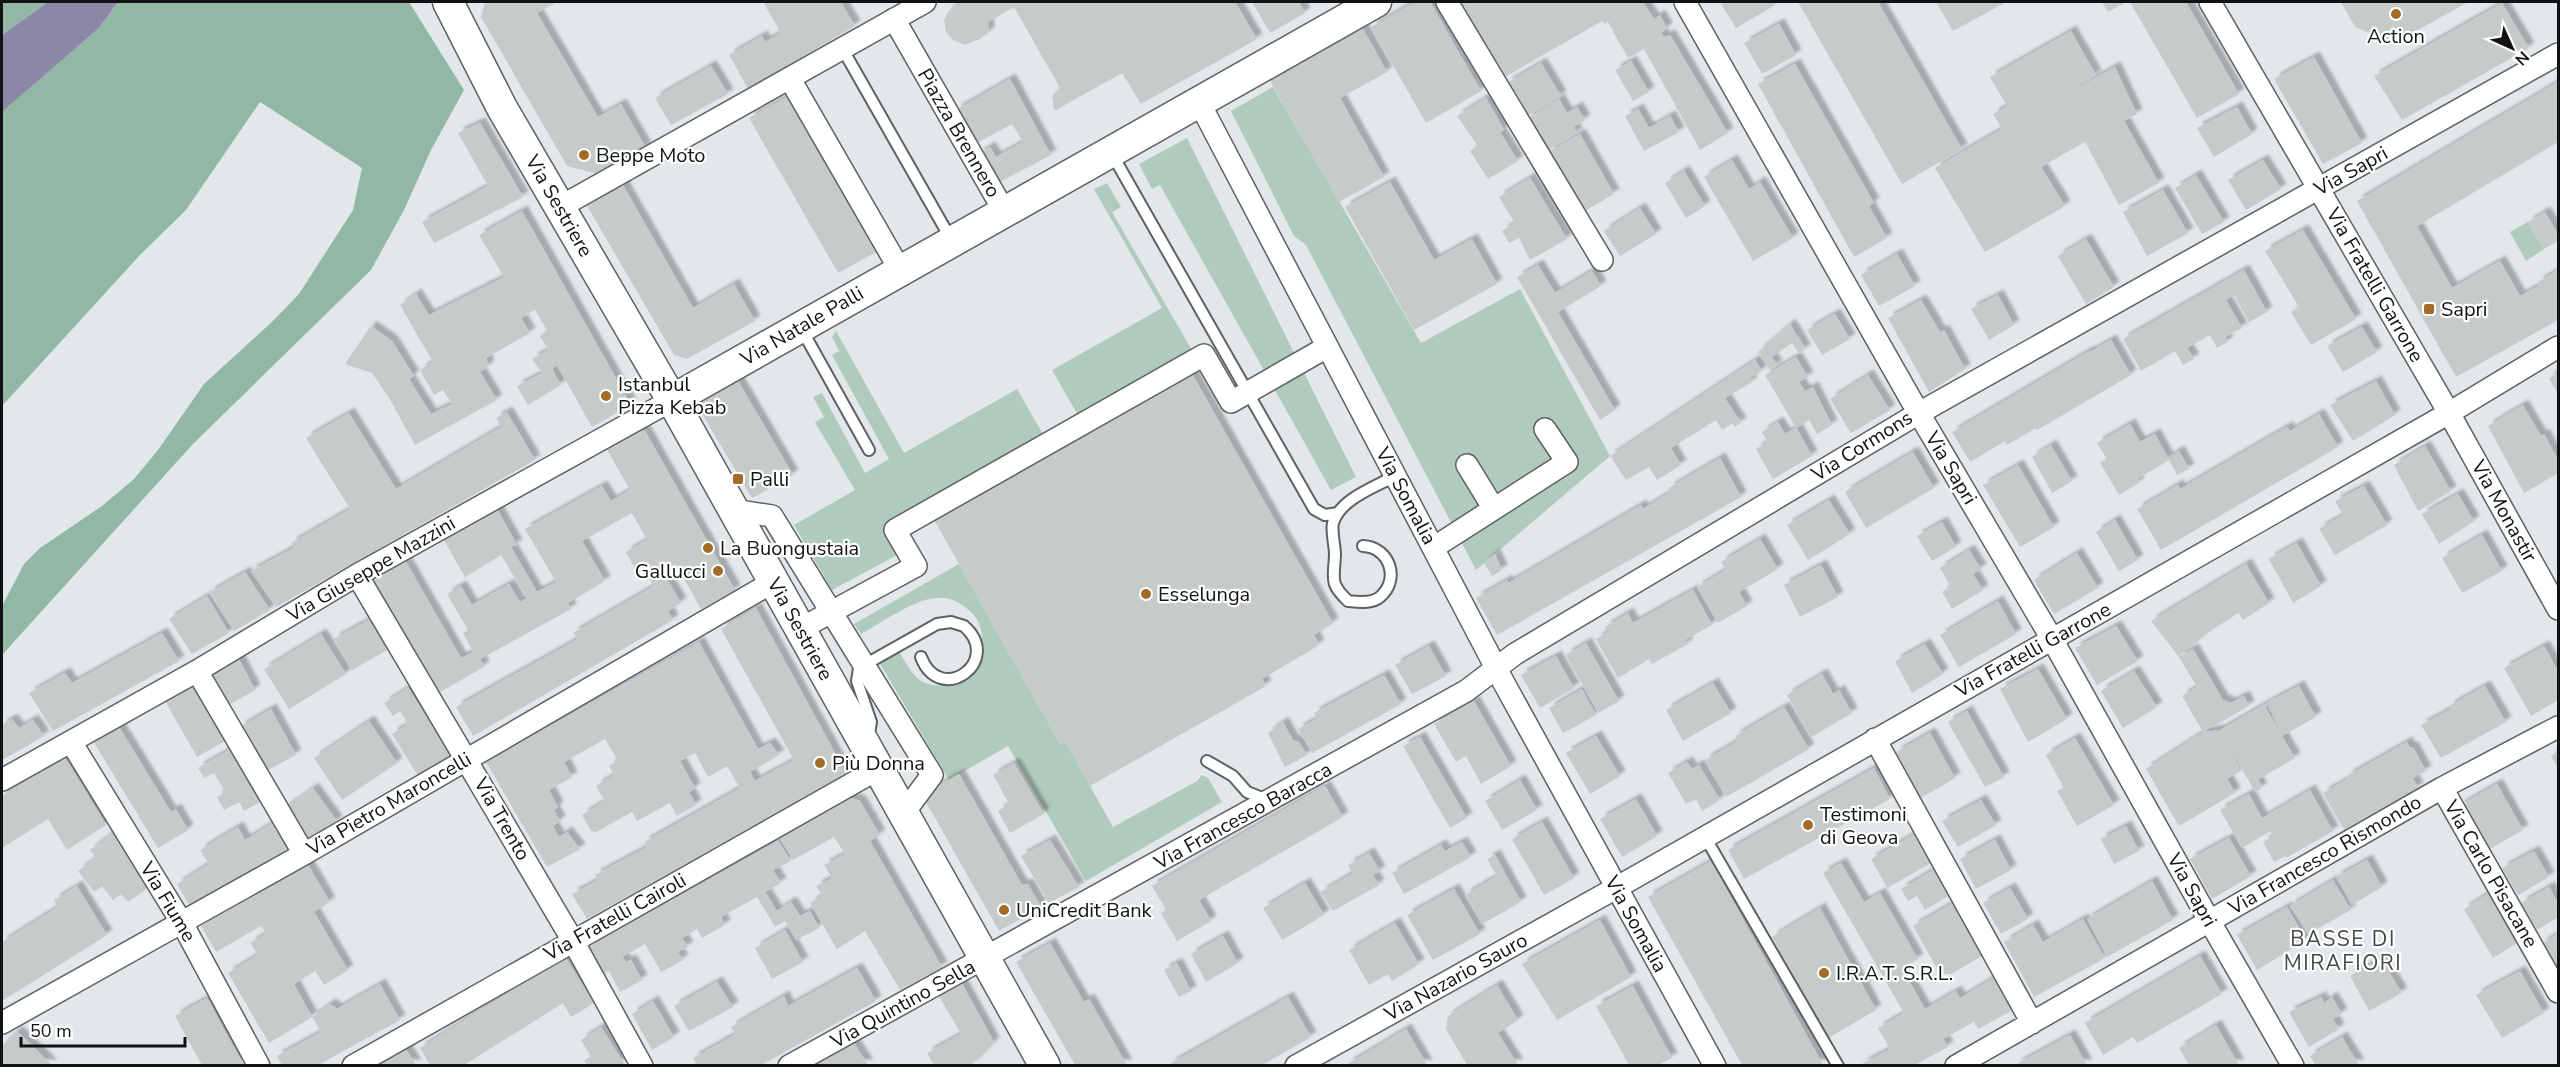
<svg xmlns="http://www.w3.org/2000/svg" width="2560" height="1067" viewBox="0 0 2560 1067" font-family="'Nunito Sans',sans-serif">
<defs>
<filter id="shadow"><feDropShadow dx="5.5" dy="-5.5" stdDeviation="1.5" flood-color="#0004"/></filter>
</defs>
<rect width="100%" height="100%" fill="#e2e7ea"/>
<path fill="#b0cabd" d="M1273,87L1421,343L1520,289L1610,456L1476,570L1306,245L1294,236L1231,111Z
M1187,138L1356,477L1331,490L1160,185L1152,189L1139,164Z
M1107,183L1121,207L1112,212L1193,352L1079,417L1052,370L1162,308L1094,189Z
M2528,222L2544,249L2526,261L2510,232Z
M836,331L904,453L1017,389L1044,436L885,528L899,554L832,590L794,525L855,490L815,422L824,417L813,397L822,393L865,473L889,459L832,355L839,351L832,337Z
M959,564L1060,744L1065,741L1113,827L1197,781L1202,775L1208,778L1222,802L1086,881L1008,746L949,780L879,662L898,650C904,659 913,678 923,682C963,701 1007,636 965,607C956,600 947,597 935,598C913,600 881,623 861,634L854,624Z"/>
<path fill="#93b7a5" d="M2,2H48L2,35Z
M118,2H409L464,90L431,150L404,210L371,270L193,444L2,655V606L24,564L40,548L102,506L134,479L158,450L204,384L273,321L299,294L353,210L362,168L260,102L186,210L140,255L2,406V112L98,29Z"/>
<path fill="#8d87a7" d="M48,2H118L98,29L2,112V35Z"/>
<path fill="#c5cbcb" filter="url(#shadow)" d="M485,2H557L537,13L598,117L621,104L646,148L598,174L567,166L481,17Z
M763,2H841L855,26L748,89L729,55L762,36L765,42L781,33Z
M961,2H1235L1257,39L1141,104L1122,73L1054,111L1052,96L1060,88L1014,7L988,22L989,32L980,39L965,45L953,40L946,32L944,20L948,12Z
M1252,2H1299L1305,13L1270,33Z
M1415,2H1430L1481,91L1426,123L1371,27Z
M1460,2H1643L1654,19L1660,15L1667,28L1661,33L1664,37L1670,35L1728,133L1700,150L1644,49L1628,58L1608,22L1605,24L1602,21L1503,78Z
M1726,2H1773L1775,5L1736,28L1721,4Z
M1798,2H1878L1962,149L1902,184Z
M1936,2H2006L1953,31Z
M2102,2H2126L2108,12Z
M2130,2H2186L2239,94L2197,118Z
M2341,2H2468L2394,43L2355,27Z
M2502,3L2529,48L2402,120L2374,76Z
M1779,24L1796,55L1762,74L1744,43Z
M1362,27L1387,72L1340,98L1384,177L1339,202L1269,79Z
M2071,31L2096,75L2044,106L2115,67L2137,114L2124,121L2159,183L2119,205L2085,142L2041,167L2065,206L1985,252L1935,168L2002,129L1993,114L2007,106L1990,77Z
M2314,57L2362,143L2323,164L2274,79Z
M1631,61L1649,92L1633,101L1615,70Z
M1541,63L1561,96L1527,116L1507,83Z
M1795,64L1874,203L1869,206L1887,238L1854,257L1758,84Z
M711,66L728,94L671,125L655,98Z
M1010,79L1051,155L996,184L979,154L990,147L996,157L1023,142L1012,124L975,144L956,110Z
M2558,82V142L2417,226L2452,288L2500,261L2520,296L2540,285L2538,282L2558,270V320L2456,377L2357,201Z
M787,97L876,252L838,273L749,118Z
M1486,98L1504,130L1500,132L1518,161L1488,179L1470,151L1478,146L1457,116Z
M1559,99L1567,113L1577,107L1585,120L1574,127L1577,133L1545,152L1526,119Z
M2237,107L2252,134L2214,157L2197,128Z
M1638,109L1649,128L1670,116L1679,132L1644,151L1625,116Z
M480,123L523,197L434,243L422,222L488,186L458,133Z
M1580,134L1614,194L1583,212L1548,152Z
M1732,160L1749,189L1760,182L1793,238L1753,261L1704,177Z
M2263,160L2281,189L2246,210L2228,180Z
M1684,171L1705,206L1686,218L1665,183Z
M2196,175L2224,222L2202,234L2175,188Z
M1530,178L1567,239L1530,260L1519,238L1509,243L1502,231L1515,223L1499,197Z
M1390,182L1434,260L1472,239L1497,284L1414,330L1345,207Z
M623,185L693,308L734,284L755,321L687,359L674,355L587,206Z
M2163,190L2188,233L2147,256L2123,212Z
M1640,208L1656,234L1620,256L1604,231Z
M522,211L631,405L592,427L557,365L552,369L561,385L528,405L517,386L542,373L532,359L548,350L540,336L547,330L535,310L521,318L530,333L486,358L489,366L480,372L497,400L415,445L389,398L372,373L345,364L371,326L392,341L414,376L409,379L431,414L452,404L443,390L434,395L420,370L433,362L400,305L416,294L429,315L504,277L479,235Z
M2545,212L2558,234V241L2544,249L2528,222Z
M2303,230L2356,319L2311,345L2291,312L2299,307L2265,251Z
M2086,239L2114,287L2086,304L2058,256Z
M1897,254L1915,286L1879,306L1861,275Z
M1538,265L1555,293L1592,271L1601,286L1558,312L1615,410L1600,420L1517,277Z
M2244,270L2267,312L2249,322L2234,295L2226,300L2242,328L2225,337L2228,342L2217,348L2210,335L2187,348L2194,359L2183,365L2175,351L2141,371L2123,339Z
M1998,295L2014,325L1989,340L1971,309Z
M1921,300L1940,332L1944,330L1965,369L1929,392L1888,318Z
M1835,314L1850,339L1822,355L1807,330Z
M1790,324L1805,349L1799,354L1792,343L1771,357L1777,365L1770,370L1758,352Z
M2362,327L2377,352L2343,372L2327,346Z
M2111,340L2131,375L2037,430L2036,428L2007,445L2005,441L1970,462L1952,432L2089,351L2090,352Z
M1796,357L1808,377L1799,382L1805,391L1813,387L1832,425L1817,434L1809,420L1796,428L1765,375Z
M1755,360L1762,371L1750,378L1752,382L1725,398L1741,423L1734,427L1733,423L1722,430L1716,420L1671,448L1681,465L1657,480L1649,467L1626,480L1610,456Z
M1191,372L1333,623L1314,635L1319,645L1262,679L1266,686L1090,786L1065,741L1060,744L932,516Z
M2558,373V394L2549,378Z
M1868,375L1890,410L1851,433L1830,399Z
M737,379L793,475L752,498L695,402Z
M2376,381L2395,415L2353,441L2330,405Z
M2523,405L2541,436L2544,434L2558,460V473L2524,493L2488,426Z
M507,412L535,460L276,607L251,571L295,547L291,543L350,509L306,438L349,413L396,489L501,427L496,418Z
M2319,414L2338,447L2161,550L2137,509L2178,485L2180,489L2287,427L2290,431Z
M1778,422L1785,434L1796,427L1812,456L1773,479L1756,449L1768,442L1762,432Z
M2130,424L2140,442L2155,434L2168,458L2179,451L2189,469L2177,475L2169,460L2137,479L2139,483L2119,495L2100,463L2107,459L2097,443Z
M633,430L645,431L735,590L701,609L676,564L663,572L681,603L668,611L673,620L473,736L456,707L578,639L573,633L654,586L641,565L635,569L626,552L647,540L632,513L582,541L605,581L568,603L571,609L480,659L484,667L440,692L373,580L405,560L461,658L473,652L463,633L468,630L447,594L461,586L472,605L509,584L520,602L527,598L501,555L465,577L442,537L496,507L517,545L511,547L537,592L556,582L525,529L602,486L611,501L630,490L605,446Z
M2051,445L2072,481L2052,493L2032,457Z
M2425,446L2451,491L2418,511L2394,465Z
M1913,452L1934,488L1866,528L1845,492Z
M1720,458L1741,497L1497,635L1476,598L1507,580L1508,583L1641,505L1643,509L1671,492L1669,488Z
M2018,465L2054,527L2020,547L1983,485Z
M2364,486L2387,525L2335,555L2319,529L2343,515L2335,501Z
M2458,494L2474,521L2439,544L2422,514Z
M1829,500L1850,534L1808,560L1787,525Z
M2115,520L2138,560L2119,571L2096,532Z
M1942,522L1956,547L1932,561L1917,536Z
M2482,535L2502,571L2462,593L2442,558Z
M1760,539L1778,569L1739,592L1747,606L1718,623L1697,587L1726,570L1721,562Z
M2297,543L2321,586L2293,603L2269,559Z
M1969,550L1981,569L1973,574L1983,590L1952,609L1942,592L1951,587L1940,568Z
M2077,553L2098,588L2054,614L2034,580Z
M1495,554L1502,570L1492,576L1484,563Z
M2246,564L2269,603L2243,620L2238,613L2207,633L2179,657L2193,649L2223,700L2231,703L2244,696L2249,706L2203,732L2220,730L2267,703L2266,708L2281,734L2267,703L2299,686L2316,717L2282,736L2295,758L2257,780L2262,788L2255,792L2226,741L2241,771L2227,779L2235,793L2179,826L2146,769L2203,732L2182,696L2197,687L2179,657L2151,621Z
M1821,565L1838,597L1800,617L1784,585Z
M245,572L270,610L234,631L209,593Z
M1693,590L1712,625L1685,640L1688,644L1652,664L1649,659L1618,678L1596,639L1608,632L1605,627L1628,613L1633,623Z
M207,596L229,633L192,654L169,619Z
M1998,601L2016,634L1959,667L1940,635Z
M756,608L846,773L587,919L572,894L598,880L595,875L647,847L644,842L751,782L740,788L727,766L708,777L695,753L680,761L695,788L689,792L696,805L677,816L670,803L637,821L632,812L596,832L591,831L582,815L605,801L596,786L614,775L609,766L618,761L605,739L564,762L572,777L549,790L558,807L554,810L560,821L553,826L559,837L567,832L580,849L547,867L486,762L699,642L758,749L770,743L779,755L750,772L755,781L794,760L721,629Z
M372,618L389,649L352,670L334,639Z
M2116,626L2138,661L2097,685L2075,648Z
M162,633L179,661L53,731L29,693L65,673L72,683Z
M321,634L346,674L289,709L264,669Z
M1586,643L1619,701L1598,713L1566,655Z
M1925,644L1943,674L1912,693L1895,661Z
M1429,646L1446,676L1412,694L1395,665Z
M2544,646L2558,671V700L2531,716L2504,668Z
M1556,656L1574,688L1540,708L1521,675Z
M238,657L255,690L227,706L209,672Z
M2038,669L2067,719L2028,742L2000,689Z
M2134,671L2157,707L2123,728L2101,691Z
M1822,674L1833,694L1839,690L1852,713L1811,737L1787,695Z
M1384,675L1401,704L1312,753L1298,729L1317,719L1314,713Z
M196,680L230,738L197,757L164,699Z
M1713,683L1731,713L1683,741L1666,710Z
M2485,686L2506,722L2441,758L2421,725L2451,709L2449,706Z
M408,688L452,756L419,777L392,734L408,724L400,711L393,716L384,703Z
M1582,689L1596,715L1563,733L1549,708Z
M1474,701L1511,766L1481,784L1466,756L1456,762L1434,724Z
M1784,707L1809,749L1726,797L1705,760L1738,741L1735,736Z
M271,709L296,755L264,772L240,727Z
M1967,711L2004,777L1985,787L1948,722Z
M12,719L19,728L33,720L44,736L2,760V725Z
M369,721L397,763L342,800L314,758Z
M1283,722L1293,740L1299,742L1307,755L1285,767L1268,733Z
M118,725L171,812L176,809L188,830L158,848L93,741Z
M1930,733L1955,778L1921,798L1896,752Z
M1596,736L1620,776L1590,794L1566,753Z
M1420,737L1467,818L1450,828L1403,746Z
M2075,738L2114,805L2077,826L2057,791L2064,788L2046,755Z
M2407,742L2410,748L2413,747L2426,771L2413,778L2418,788L2344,830L2323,793L2348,779L2347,776Z
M234,747L264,800L244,811L239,802L224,810L217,797L225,792L214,773L204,778L198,768Z
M2558,751V769L2551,756Z
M65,758L106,825L67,850L48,819L2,848V796Z
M1687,762L1692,769L1699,765L1720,800L1702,811L1696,799L1686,804L1668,773Z
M1014,763L1044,814L1010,833L998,811L1009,804L993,775Z
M1874,768L1890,799L1744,879L1728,850Z
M959,774L1022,885L1028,884L1041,907L999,931L922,795Z
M1520,780L1537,810L1502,830L1485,801Z
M2497,784L2523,830L2486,851L2459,806Z
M1325,786L1343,817L1199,900L1211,921L1177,941L1161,913L1166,910L1152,886Z
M313,788L337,821L308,843L283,810Z
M2310,790L2333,831L2286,858L2285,856L2274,862L2263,842L2273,836L2270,831L2242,848L2220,810L2249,794L2262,818Z
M848,797L860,801L880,835L870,841L942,967L900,990L865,931L837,949L810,903L822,896L816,886L832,878L824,865L845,854L834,837L793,860L779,837Z
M1636,799L1657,836L1622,857L1600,819Z
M1981,800L1996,825L1958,847L1942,821Z
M276,821L291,847L191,908L177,884L209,864L200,850L238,827L245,840Z
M1542,822L1574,878L1544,895L1512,839Z
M2126,826L2139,851L2114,864L2101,839Z
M112,834L150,886L128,902L121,894L113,900L102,886L94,892L78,871L96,858L90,850Z
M1915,834L1931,863L1887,888L1871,859Z
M2229,838L2251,876L2212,899L2190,859Z
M1050,840L1079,887L1049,903L1021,856Z
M1995,840L2011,870L1976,889L1960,859Z
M778,841L791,861L773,870L781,883L765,892L777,911L791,902L800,916L810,911L819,928L796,940L785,921L775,927L757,897L721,917L725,925L702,938L697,929L682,938L688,947L678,952L683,960L661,972L645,944L622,957L626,962L631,960L642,980L620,992L609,971L602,975L587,948Z
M1462,842L1471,857L1404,894L1392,873L1441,845L1445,851Z
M2534,851L2549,877L2518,895L2502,868Z
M1369,853L1380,871L1373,875L1379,885L1333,911L1321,892L1353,873L1348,865Z
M1495,855L1521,902L1482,924L1465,895L1497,876L1487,859Z
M2367,860L2382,887L2352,905L2336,877Z
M1711,861L1823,1065H1742L1648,897Z
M307,863L330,902L314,912L348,970L324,985L315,971L294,984L312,1017L269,1043L228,973L258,955L250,943L266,934L261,926L216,952L201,926Z
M1841,863L1864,902L1880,893L1918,959L1902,968L1925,1009L1956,991L1960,998L1997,976L2015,1009L1978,1029L1974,1022L1943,1039L1948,1047L1915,1065H1860L1890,1049L1878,1028L1904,1013L1823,873Z
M1937,868L1952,894L1925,910L1917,896L1908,901L1901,889Z
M2333,880L2351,910L2308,934L2290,906Z
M2152,881L2173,920L2107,957L2087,919Z
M1305,883L1324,915L1282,940L1263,908Z
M77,886L107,935L2,1001V942L58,907L54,900Z
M2549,887L2558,903V917L2537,930L2521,903Z
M2010,888L2028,919L2001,934L1983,903Z
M1454,889L1480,934L1433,960L1407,915Z
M2488,894L2517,943L2493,958L2464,909Z
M1955,902L1985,954L1951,974H1940L1913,926Z
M2287,907L2306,940L2257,970L2237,935Z
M1820,908L1876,1010L1828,1038L1772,937Z
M2083,919L2105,958L2034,997L2004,942L2033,925L2043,942Z
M1600,920L1631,977L1557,1020L1522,964Z
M1395,923L1419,964L1392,981L1388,974L1369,985L1349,950Z
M785,930L803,962L772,979L755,948Z
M2558,934V974L2541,944Z
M1223,936L1238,963L1206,982L1191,954Z
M1050,943L1084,1002L1089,999L1127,1065H1075L1016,962Z
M2200,956L2222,994L2137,1043L2133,1037L2103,1055L2085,1023Z
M565,957L594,1003L571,1017L563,1003L464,1065H430L420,1048Z
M2381,959L2402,993L2369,1011L2350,976Z
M1177,963L1191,991L1179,997L1164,970Z
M857,968L876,1001L761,1065H697L693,1058L736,1034L731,1027L784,996L788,1006Z
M2520,971L2544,1013L2502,1038L2476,995Z
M717,982L733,1007L689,1031L674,1006Z
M961,982L994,1042L972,1065H934L927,1053L961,1034L938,994Z
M380,984L400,1020L318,1065H282L277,1056L321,1032L312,1017L330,1004L337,1009Z
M1497,985L1518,1020L1498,1033L1518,1065H1467L1446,1029L1448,1016Z
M1633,986L1672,1058L1658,1065H1629L1596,1006Z
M1288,997L1311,1037L1262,1065H1168Z
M2321,997L2324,1003L2332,997L2342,1014L2333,1019L2339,1029L2309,1047L2289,1012Z
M207,998L224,1030L244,1065H202L175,1016Z
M653,1001L674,1037L652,1050L632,1014Z
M2216,1025L2239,1065H2189L2179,1048Z
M601,1027L625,1065H587L584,1061L591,1056L581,1040Z
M1406,1029L1427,1065H1346Z
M17,1031L52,1065H2V1046Z
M2070,1035L2087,1065H2015Z
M2342,1037L2359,1065H2315L2310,1056Z
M854,1043L868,1065H813Z
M404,1046L416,1065H370Z"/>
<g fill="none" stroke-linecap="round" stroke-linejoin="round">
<g stroke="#5d6163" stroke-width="14">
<path id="lane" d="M842,48L952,241
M1112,154L1314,509L1325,515L1338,513
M802,330L869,450
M1363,546C1389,547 1401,579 1380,597C1372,604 1357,602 1348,601C1329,583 1334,579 1335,555C1335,545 1331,532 1333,523C1340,499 1375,487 1395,476
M868,739L871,722L857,681L859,668L937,624L951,622L964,626C1004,661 940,707 921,657
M1207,761L1233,776L1247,792L1267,800
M1705,837L1838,1066"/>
</g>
<g stroke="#5d6163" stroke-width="24">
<path id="street" d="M1447,2L1602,260
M1685,2L1914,405L2052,639L2210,922L2293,1066
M2210,2L2449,413L2558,609
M894,19L1004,211
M790,79L900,270
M1199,102L1505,685L1715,1066
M560,207L925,2
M1467,465L1494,509
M733,510L772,516L932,775L903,814
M1433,548L1567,462L1545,429
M357,575L573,941L642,1066
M800,629L916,566L895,530L1204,355L1231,402L1327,347
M197,671L304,854
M1875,739L2032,1023
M71,742L182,923L259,1066
M2,780L197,671L357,575L672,400
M2442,788L2558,992
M2,1023L304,854L773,582
M353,1066L878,769
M789,1066L1466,691L1515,654L1919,413L2558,54
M1296,1066L1616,888L2449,413L2558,347
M1956,1066L2442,788L2558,727"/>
</g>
<g stroke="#5d6163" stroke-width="33">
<path id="secondary" d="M448,2L502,108L672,400L1045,1066
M672,400L1376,2"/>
</g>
<use href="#lane" stroke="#fff" stroke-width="10"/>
<use href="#street" stroke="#fff" stroke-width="21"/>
<use href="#secondary" stroke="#fff" stroke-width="30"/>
</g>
<g fill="#a36a28" stroke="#fff" stroke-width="2">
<circle cx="2396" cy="14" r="6"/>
<circle cx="584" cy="155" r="6"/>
<rect x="2423" y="303" width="12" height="12" rx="3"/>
<circle cx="606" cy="396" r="6"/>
<rect x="732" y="473" width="12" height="12" rx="3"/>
<circle cx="708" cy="548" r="6"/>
<circle cx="718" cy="571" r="6"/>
<circle cx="1146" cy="594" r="6"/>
<circle cx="820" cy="763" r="6"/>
<circle cx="1808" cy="825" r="6"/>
<circle cx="1004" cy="910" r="6"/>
<circle cx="1824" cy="973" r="6"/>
</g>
<g text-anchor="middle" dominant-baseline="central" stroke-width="4.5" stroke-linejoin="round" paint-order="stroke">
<g font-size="20" fill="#111213" stroke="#fff" text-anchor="start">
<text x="2396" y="36" text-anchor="middle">Action</text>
<text x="596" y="155">Beppe Moto</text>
<text x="2441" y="309">Sapri</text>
<text x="618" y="384">Istanbul<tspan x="618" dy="23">Pizza Kebab</tspan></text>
<text x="750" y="479">Palli</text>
<text x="720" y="548">La Buongustaia</text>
<text x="706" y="571" text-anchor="end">Gallucci</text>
<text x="1158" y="594">Esselunga</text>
<text x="832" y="763">Più Donna</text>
<text x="1820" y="814">Testimoni<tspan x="1820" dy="23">di Geova</tspan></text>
<text x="1016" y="910">UniCredit Bank</text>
<text x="1836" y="973">I.R.A.T. S.R.L.</text>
</g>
<g font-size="20" fill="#111213" stroke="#fff">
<text transform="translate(959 133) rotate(60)">Piazza Brennero</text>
<text transform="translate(2351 171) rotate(-29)">Via Sapri</text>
<text transform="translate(559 206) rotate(60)">Via Sestriere</text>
<text transform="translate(2375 285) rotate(60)">Via Fratelli Garrone</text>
<text transform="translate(802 326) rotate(-30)">Via Natale Palli</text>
<text transform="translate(1862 446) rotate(-32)">Via Cormons</text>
<text transform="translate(1951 468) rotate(59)">Via Sapri</text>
<text transform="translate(1406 496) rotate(62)">Via Somalia</text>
<text transform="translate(2504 511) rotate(61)">Via Monastir</text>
<text transform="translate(371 569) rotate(-30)">Via Giuseppe Mazzini</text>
<text transform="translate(800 629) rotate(61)">Via Sestriere</text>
<text transform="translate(2033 650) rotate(-29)">Via Fratelli Garrone</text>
<text transform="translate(389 804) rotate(-30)">Via Pietro Maroncelli</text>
<text transform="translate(1243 816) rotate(-29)">Via Francesco Baracca</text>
<text transform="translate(502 819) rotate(60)">Via Trento</text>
<text transform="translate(2325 855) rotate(-30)">Via Francesco Rismondo</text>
<text transform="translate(2491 874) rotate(60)">Via Carlo Pisacane</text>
<text transform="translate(2192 890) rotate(61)">Via Sapri</text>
<text transform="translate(168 902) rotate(59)">Via Fiume</text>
<text transform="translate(615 917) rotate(-29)">Via Fratelli Cairoli</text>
<text transform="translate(1636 924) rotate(61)">Via Somalia</text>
<text transform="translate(1456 977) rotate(-29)">Via Nazario Sauro</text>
<text transform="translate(903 1004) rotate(-29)">Via Quintino Sella</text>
</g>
<g font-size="21" letter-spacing="1.5" fill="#44484a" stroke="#fff">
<text x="2343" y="939">BASSE DI<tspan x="2343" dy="24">MIRAFIORI</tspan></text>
</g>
</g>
<rect width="2560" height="1067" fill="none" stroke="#111213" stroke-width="6"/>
<g transform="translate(2512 48) rotate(135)" stroke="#ffffff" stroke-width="4.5" paint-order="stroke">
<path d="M0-4.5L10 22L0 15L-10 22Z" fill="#111213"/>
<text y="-9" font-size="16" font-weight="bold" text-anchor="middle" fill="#111213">N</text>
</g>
<path d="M21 1037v9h164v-9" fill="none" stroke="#111213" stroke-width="3"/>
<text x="30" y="1037" font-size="18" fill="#111213" stroke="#ffffff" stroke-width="4.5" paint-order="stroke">50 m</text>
</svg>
